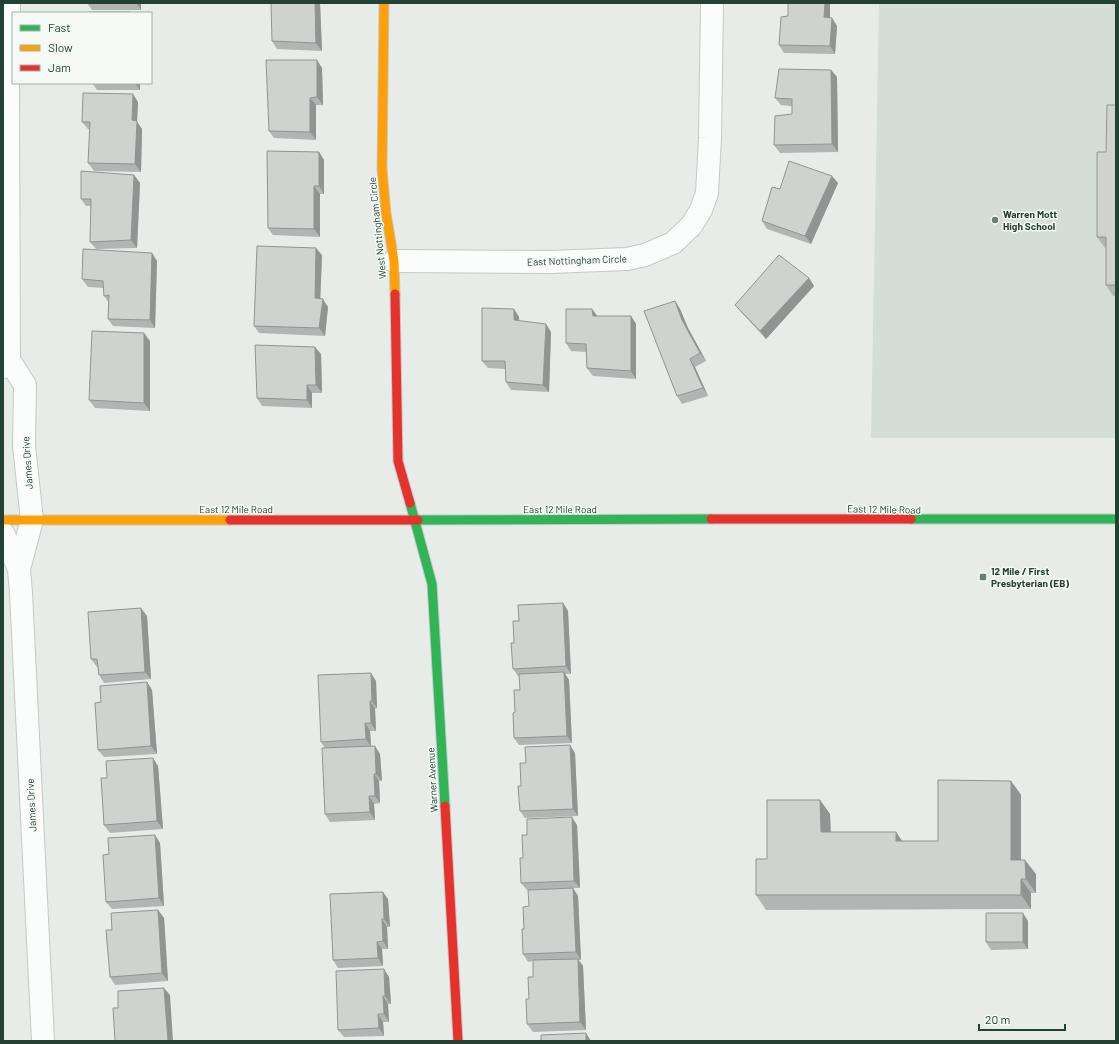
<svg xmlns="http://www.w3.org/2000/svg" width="1119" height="1044" viewBox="0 0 1119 1044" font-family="Barlow,sans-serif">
<rect width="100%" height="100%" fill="#e7ece9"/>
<path fill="#d5ddd8" d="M879,3H1116V438H871Z"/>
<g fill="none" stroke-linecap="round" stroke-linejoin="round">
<g stroke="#c4c9c6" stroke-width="24">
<path id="street" d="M9,3L8,83L9,360
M394,261L550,262L627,259L645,255L673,243L691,226L701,210L707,193L710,138L712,3
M3,367L9,360L25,385L24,446L32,520L19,569
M3,533L19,569L21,593L43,1041"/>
</g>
<g stroke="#c2cac6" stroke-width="11">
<path id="fast" d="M410,503L432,584L445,806
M911,519H1116
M418,520L711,519"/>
</g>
<g stroke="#c2cac6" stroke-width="11">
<path id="slow" d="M384,3L382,169L386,213L394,261L395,294
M3,520H230"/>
</g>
<g stroke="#c2cac6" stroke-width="11">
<path id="jam" d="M395,294L398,461L410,503
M711,519H911
M230,520H418
M445,806L458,1041"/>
</g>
<use href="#street" stroke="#fbfcfc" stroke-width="22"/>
<use href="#fast" stroke="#30b455" stroke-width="9"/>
<use href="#slow" stroke="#ff9f0a" stroke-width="9"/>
<use href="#jam" stroke="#e5322d" stroke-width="9"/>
</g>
<path fill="#b1b5b3" d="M87,3H141V10H92Z
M320,3L322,51L277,49L272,41Z
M788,3H830V18H832L837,26L835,54L784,53L779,45L788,16Z
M322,68L323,105H316V140L274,138L269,131Z
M831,70L837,77L838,152L780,153L774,145L792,114V106L781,105L775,98Z
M92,83H140V90H97Z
M138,102L137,122L142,129L141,172L94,171L88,163L90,130L88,129L82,122Z
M1116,105V296H1113L1106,285V248H1105L1097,237L1106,152Z
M319,152L324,160V194H320V237L273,235L268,228Z
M134,175L140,183L137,248L96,249L90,242L91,206H86L81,199Z
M838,183L811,244L767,229L762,221L780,189Z
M152,253L157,261L155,328L113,326L108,319L109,303L104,296L103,288L88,287L82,279Z
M322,255L320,299L328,307L325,336L259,333L254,326Z
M809,278L814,286L766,339L741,312L735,305Z
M675,301L680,309L688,328L706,361L695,367L708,396L682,404L677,396Z
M514,309L519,317V321L551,332L549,392L511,390L506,382L505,369L488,368L482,361Z
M592,309L597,316H631L636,324V379L593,376L587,368L586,352L571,351L566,343Z
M150,341V411L95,408L89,400Z
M321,354L322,393H312V408L262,406L257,398Z
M563,603L568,611L571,674H565L569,680L572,743L519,745L514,738L515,712L520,690L519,676H518L513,669L514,643Z
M147,616L151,679L104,683L99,675L98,667H97L91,659Z
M376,681L377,708L375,709L376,731H370L371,746L380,754L382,781H379L380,803L374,804L375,820L330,822L325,814V748L321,742Z
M147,682L152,690L157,754L104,757L98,750L101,702Z
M575,753L578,816L525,818L520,811L521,786L526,763Z
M158,766L163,829L110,833L104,825L107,778Z
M1011,781L1021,795V860L1036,874V893H1031V909L766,910L756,895L767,859L820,800L830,814L831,832H896L902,841H938Z
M577,825L580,888H573L578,896L581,960H578L583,966L586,1030L533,1032L527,1024L529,999L533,977V961L528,962L523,954L524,929L529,906L546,890H527L521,883L523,858L527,835Z
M160,843L164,906L112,909L106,902L109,854Z
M388,899L390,927H387L388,949H382L383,966L338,968L333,960Z
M158,910L164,918L168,981L115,985L110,977L112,930Z
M1028,921V949L991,950L986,942Z
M389,977L391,1004H388L389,1022H383L384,1036L344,1037L338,1030Z"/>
<path fill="#909492" d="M136,3H141V10Z
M315,3H320L322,51L316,43Z
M825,3H830V25L824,17Z
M832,18L837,26L835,54L830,46Z
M317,60L322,68L323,105L317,97Z
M831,70L837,77L838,152L832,144Z
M135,83H140V90Z
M133,94L138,102L137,122L142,129L141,172L135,164L132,120Z
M310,98L316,105V140L310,132Z
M319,152L324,160V194L319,186Z
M134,175L140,183L137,248L131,240Z
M832,176L838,183L811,244L805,236Z
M314,186L320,194V237L314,229Z
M316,248L322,255L320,306L315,298Z
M152,253L157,261L155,328L150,320Z
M809,278L814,286L766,339L760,331Z
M323,299L328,307L325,336L319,328Z
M675,301L680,309L688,328L706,361L700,353L682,320Z
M514,309L519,317L520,328L514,320Z
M592,309L598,317L593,316Z
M631,316L636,324V379L631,371Z
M546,324L551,332L549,392L543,385Z
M144,333L150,341V411L144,403Z
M315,347L321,354L322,393L316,385Z
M690,359L695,367L708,396L703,388Z
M307,385L312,393V408L307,400Z
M563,603L568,611L571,674L566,666Z
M141,608L147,616L151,679L145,672Z
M564,672L569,680L572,743L567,736Z
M371,673L376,681L377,708L372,701Z
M147,682L152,690L157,754L151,746Z
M370,701L375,709L376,731L371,723Z
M365,723L370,731L371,747L366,739Z
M570,745L575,753L578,816L573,809Z
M375,746L380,754L382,781L376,774Z
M153,758L158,766L163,829L157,821Z
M374,774L379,781L380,803L375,796Z
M1011,781L1021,795V874L1011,860Z
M369,796L374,804L375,820L370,812Z
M820,800L830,814L831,847L821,832Z
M572,817L577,825L580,888L574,881Z
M896,832L906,847L896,841Z
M155,835L160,843L164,906L159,898Z
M1025,860L1036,874V893L1026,879Z
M1021,879L1031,893V909L1021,895Z
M573,888L578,896L581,960L576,952Z
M383,892L388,899L390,927L384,919Z
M158,910L164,918L168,981L162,973Z
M1023,913L1028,921V949L1023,942Z
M382,919L387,927L388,949L383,941Z
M377,942L382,949L383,966L378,958Z
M578,959L583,966L586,1030L580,1022Z
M384,969L389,977L391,1004L385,996Z
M164,988L170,995L173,1041H168Z
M383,996L388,1004L389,1022L384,1014Z
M378,1014L383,1022L384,1036L379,1028Z
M586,1033L591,1041H586Z"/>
<path fill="#ced3d0" stroke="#909492" d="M271,3H315L316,43L272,41Z
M788,3H825L824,17L832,18L830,46L779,45L781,17L788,16Z
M89,12H130V13H89Z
M266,60H317V97L310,98V132L269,131Z
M779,69L831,70L832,144L774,145L775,116L792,114V99L775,98Z
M83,93L133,94L132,120L137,121L135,164L88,163L90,122H82Z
M1107,105H1116V285H1106V237H1097V152H1106Z
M267,151L319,152V186H314V229L268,228Z
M789,161L832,176L805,236L762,221L772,187L780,189Z
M81,171L134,175L131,240L90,242L91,199H81Z
M257,246L316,248L315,298L323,299L319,328L254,326Z
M83,249L152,253L150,320L108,319L109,295L104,296L103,281L82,279Z
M779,255L809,278L760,331L735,305Z
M675,301L682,320L700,353L690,359L703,388L677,396L644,311Z
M482,308L514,309V320L546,324L543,385L506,382L505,361H482Z
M566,309H592L593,316H631V371L587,368L586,344L566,343Z
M92,331L144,333V403L89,400Z
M255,345L315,347L316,385H307V400L257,398Z
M563,603L566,666L513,669L511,643H514L513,621H519L518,605Z
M141,608L145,672L99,675L97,659H91L88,612Z
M564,672L567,736L514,738L513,713L515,712L514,690H520L519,674Z
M371,673L372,701H370L371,723H365L366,739L321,742L318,675Z
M147,682L151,746L98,750L95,703L101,702L100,686Z
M570,745L573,809L520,811L518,786H521L520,763H526L525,747Z
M375,746L376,774H374L375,796H369L370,812L325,814L322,748Z
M153,758L157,821L104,825L101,778H107L106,761Z
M938,780L1011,781V860H1025L1026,879H1021V895H756V859H767V800H820L821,832H896V841H938Z
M572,817L574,881L521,883L520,858H523L522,835H527V819Z
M155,835L159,898L106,902L103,855L109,854L108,838Z
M573,888L576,952L523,954L522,929H524L523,907L529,906L528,890Z
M383,892L384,919H382L383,941L377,942L378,958L333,960L330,894Z
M158,910L162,973L110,977L106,930H112L111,913Z
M986,913H1023V942H986Z
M578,959L580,1022L527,1024L526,999H529L528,977H533V960Z
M384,969L385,996H383L384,1014H378L379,1028L338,1030L336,971Z
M164,988L168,1041H115L113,1008H118V991Z
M586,1033V1041H541V1035Z"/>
<g fill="#687d73" stroke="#f6faf7" stroke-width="1.5">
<circle cx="995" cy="220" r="4"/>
<rect x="979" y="573" width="8" height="8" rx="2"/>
</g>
<g text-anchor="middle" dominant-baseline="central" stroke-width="3" stroke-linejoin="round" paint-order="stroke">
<g font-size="10" font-weight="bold" fill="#234134" stroke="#f6faf7" text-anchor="start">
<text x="1003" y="214">Warren Mott<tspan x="1003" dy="12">High School</tspan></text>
<text x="991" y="571">12 Mile / First<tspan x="991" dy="12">Presbyterian (EB)</tspan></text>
</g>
<g font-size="10" fill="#234134" stroke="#f6faf7">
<text transform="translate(377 228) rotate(-96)">West Nottingham Circle</text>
<text transform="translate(577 260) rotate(-2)">East Nottingham Circle</text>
<text transform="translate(27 463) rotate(-94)">James Drive</text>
<text x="236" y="509">East 12 Mile Road</text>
<text x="560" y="509">East 12 Mile Road</text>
<text transform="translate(884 509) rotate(1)">East 12 Mile Road</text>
<text transform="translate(432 780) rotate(-93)">Warner Avenue</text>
<text transform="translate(31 805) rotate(-93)">James Drive</text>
</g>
</g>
<rect width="1119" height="1044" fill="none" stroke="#234134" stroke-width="8"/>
<rect x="12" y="12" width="140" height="72" fill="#f6faf7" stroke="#a2b0a9"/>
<rect x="20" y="25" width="20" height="6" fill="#30b455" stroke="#a2b0a9"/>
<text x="48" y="32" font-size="12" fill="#234134">Fast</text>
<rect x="20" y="45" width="20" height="6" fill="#ff9f0a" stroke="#a2b0a9"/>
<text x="48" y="52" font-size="12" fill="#234134">Slow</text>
<rect x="20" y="65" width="20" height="6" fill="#e5322d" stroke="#a2b0a9"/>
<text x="48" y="72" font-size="12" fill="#234134">Jam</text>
<path d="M979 1024v6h86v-6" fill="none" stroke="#234134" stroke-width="2"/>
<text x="985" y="1024" font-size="12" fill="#234134" stroke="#f6faf7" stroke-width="3" paint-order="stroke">20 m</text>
</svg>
